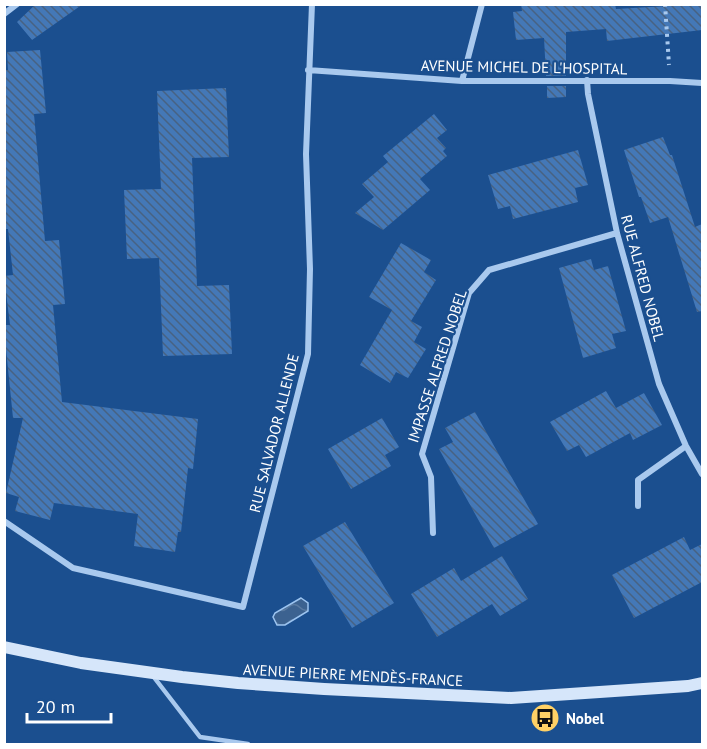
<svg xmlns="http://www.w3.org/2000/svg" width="707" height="749" viewBox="0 0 707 749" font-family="'PT Sans',sans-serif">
<defs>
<pattern id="water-waves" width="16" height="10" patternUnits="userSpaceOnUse" patternTransform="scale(1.5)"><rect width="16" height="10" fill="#3c6290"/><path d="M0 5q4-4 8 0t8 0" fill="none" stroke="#597aa1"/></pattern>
<pattern id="building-back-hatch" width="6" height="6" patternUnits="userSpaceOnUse" patternTransform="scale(1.5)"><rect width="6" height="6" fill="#4478b7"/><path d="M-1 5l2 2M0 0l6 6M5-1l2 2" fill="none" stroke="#486282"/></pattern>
</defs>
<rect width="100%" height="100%" fill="#1b4f8f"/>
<path fill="url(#water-waves)" stroke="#9cc4f0" stroke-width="1.5" d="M301,598L308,603V611L285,625H277L273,617L275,613Z"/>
<path fill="url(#building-back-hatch)" d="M36,4H83L32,40L17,22Z
M521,4H615L616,9L702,4V30L607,41L606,29L566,32V76H546L544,38L516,40L513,12L522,11Z
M40,50L46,113L34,114L45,241L59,240L65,304L53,305L62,402L198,419L193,469L188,468L181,532H178L175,552L134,546L138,514L54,503L50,520L15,511L19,497L6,493L23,418H13L4,330V325H10L4,276L13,275L8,229H4V70H8L7,52Z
M547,86H566V97L547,98Z
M226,88L229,157L192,158L197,286L229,285L232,354L163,356L159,258L127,259L124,190L161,189L157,91Z
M434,114L447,130L437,138L446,148L443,151L447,156L420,179L430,190L383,230L355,213L374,197L362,184L388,162L383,156Z
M663,137L670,155H672L695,227L702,224V311L697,312L668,217L650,223L641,197H639L624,150Z
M578,150L588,185L575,188L578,202L513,219L510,206L498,209L488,175Z
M401,243L431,260L424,272L436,280L411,321L422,327L414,342L426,349L408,378L396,372L390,383L360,365L392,310L369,297Z
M591,259L594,270L608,266L626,331L612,334L616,348L583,358L559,268Z
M606,391L616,408L644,393L662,425L633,440L630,433L586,457L579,445L567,451L550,422Z
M475,412L538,524L494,548L439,449L453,442L445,428Z
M382,418L399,447L385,455L391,466L351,489L328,449Z
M345,522L394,603L352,628L303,546Z
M684,537L690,550L702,544V582L634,618L612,575Z
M502,556L528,599L500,616L492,604L437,637L411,594L454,568L461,581Z"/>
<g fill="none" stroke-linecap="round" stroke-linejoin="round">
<path stroke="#a9c9ee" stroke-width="4" stroke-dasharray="3 4.5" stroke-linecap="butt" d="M665,4L669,65"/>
<path stroke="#a9c9ee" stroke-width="4.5" d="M153,676L200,737L248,744"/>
<path stroke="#a9c9ee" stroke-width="6" d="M4,14L17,4
M308,70L462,81H670L702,83
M587,80L588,94L617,233L659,384L686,446L702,474
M462,81L482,4
M638,506V480L686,446
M4,521L73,568L243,607L308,354L310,269L306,154L312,4
M433,533L431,477L422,454L469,293L489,270L617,233"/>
<path stroke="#d6e6fa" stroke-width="12" d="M4,647L81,663L182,677L238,683L324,689L511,698L688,686L702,683"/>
</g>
<defs>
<g id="bus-disc" transform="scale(1.5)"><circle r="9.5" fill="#ffd166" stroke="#1b4f8f"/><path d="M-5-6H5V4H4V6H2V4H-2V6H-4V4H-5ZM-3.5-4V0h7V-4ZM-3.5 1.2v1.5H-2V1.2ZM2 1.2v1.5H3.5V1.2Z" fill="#111"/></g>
</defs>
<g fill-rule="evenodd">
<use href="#bus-disc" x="545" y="718"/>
</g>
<g text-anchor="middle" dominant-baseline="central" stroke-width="4.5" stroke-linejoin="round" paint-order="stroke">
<g font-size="15" fill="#fff" stroke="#1b4f8f">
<text transform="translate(524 67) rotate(1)">AVENUE MICHEL DE L'HOSPITAL</text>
<text transform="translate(643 278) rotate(75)">RUE ALFRED NOBEL</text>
<text transform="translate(437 366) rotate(-72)">IMPASSE ALFRED NOBEL</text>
<text transform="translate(274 433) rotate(-76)">RUE SALVADOR ALLENDE</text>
<text transform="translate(353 675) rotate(3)">AVENUE PIERRE MENDÈS-FRANCE</text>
</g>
<g font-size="15" font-weight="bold" fill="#fff" stroke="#1b4f8f" text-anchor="start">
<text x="566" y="718">Nobel</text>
</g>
</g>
<rect width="707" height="749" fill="none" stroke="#ffffff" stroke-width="12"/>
<path d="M27 713v9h84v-9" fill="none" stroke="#ffffff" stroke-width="3"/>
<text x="36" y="713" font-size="18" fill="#ffffff" stroke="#1b4f8f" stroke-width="4.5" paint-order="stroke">20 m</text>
</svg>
